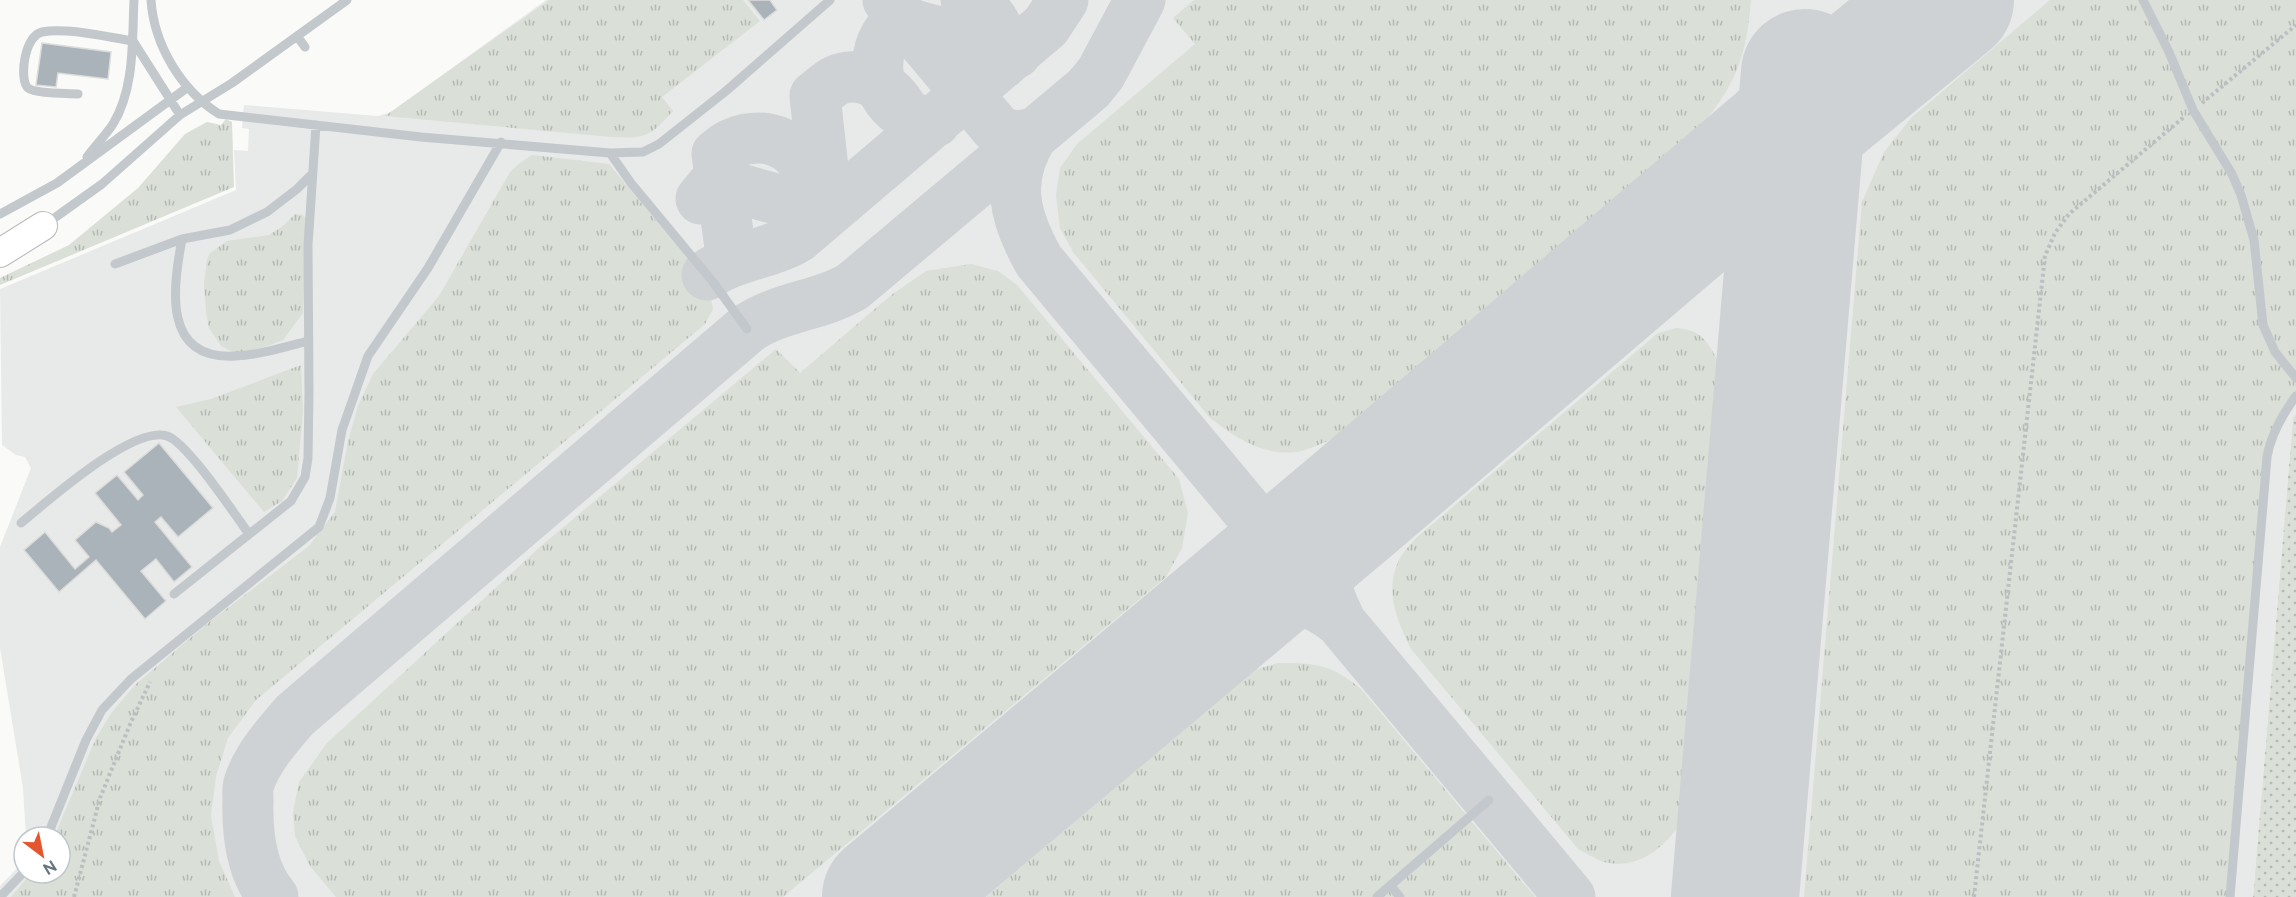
<svg xmlns="http://www.w3.org/2000/svg" width="2296" height="897" viewBox="0 0 2296 897" font-family="Raleway,sans-serif">
<defs>
<pattern id="grass-tufts" width="24" height="20" patternUnits="userSpaceOnUse" patternTransform="scale(1.5)"><rect width="24" height="20" fill="#dadfd7"/><path d="M3 7l-1-3M5 7V3M7 7l1-3M15 17l-1-3M17 17v-4M19 17l1-3" fill="none" stroke="#b4b9b4"/></pattern>
<pattern id="park-dots" width="8" height="8" patternUnits="userSpaceOnUse" patternTransform="scale(1.5)"><rect width="8" height="8" fill="#dadfd7"/><path d="M2 2h.1M6 6h.1" fill="none" stroke="#b4b9b4" stroke-width="1.8" stroke-linecap="round"/></pattern>
</defs>
<rect width="100%" height="100%" fill="#fafaf8"/>
<path fill="#e8e9e9" d="M546,0H2296V414L2293,418L2253,897H0V886L24,861V873H60V837H26L23,788L0,648V547L31,468L25,457L16,455L2,445L0,289L236,190L234,150L248,151L249,129L242,128L244,105L378,116L391,112Z"/>
<path fill="url(#grass-tufts)" d="M549,0H743L760,21L662,97L673,111C650,136 647,139 612,137L385,116Z
M1194,0H1751C1747,51 1738,81 1705,121L1332,439C1323,443 1314,447 1305,450C1270,460 1237,439 1210,418L1073,252L1060,228L1056,195L1060,168L1077,144L1195,44L1173,18Z
M2050,0H2296V400L2271,432L2227,897H1804L1862,202L1884,152L1911,118Z
M226,119L232,122L234,187L0,285V278L69,245L138,188L185,134L207,122L221,125Z
M532,155L609,164L708,283L713,309L705,324L256,700L228,738L216,776L211,816L219,861L235,897H11L31,873H60V837H54L96,738L112,712L135,685L208,623L309,546L335,512L348,441L358,406L373,374L439,296L510,172L521,162Z
M295,214L303,215L307,219L303,313L283,340L262,348L234,353L221,346L209,328L206,312L204,283L207,260L210,253L227,241L269,235L283,226Z
M971,264L998,271L1017,285L1179,479L1188,513L1182,548L1166,577L783,897H336L310,866L295,836L293,812L299,782L327,743L541,546L776,349L800,373L890,296L926,271Z
M1676,328C1702,330 1707,341 1719,363L1685,816C1668,845 1640,871 1604,862C1595,859 1586,853 1578,849L1411,649C1397,621 1384,591 1399,560C1403,552 1410,545 1416,538L1658,333Z
M301,365L303,411L297,478L282,501L264,512L176,407L211,399Z
M1278,663C1316,663 1331,664 1361,689L1535,897H986L1254,670Z"/>
<path fill="url(#park-dots)" d="M2296,414V897H2253L2293,418Z"/>
<g fill="none" stroke-linecap="round" stroke-linejoin="round">
<path stroke="#ced2d4" stroke-width="51" d="M888,0L995,127C1007,137 1019,137 1034,133C1004,178 1014,217 1039,261L1570,897
M966,0C994,10 1005,36 1002,64
M935,122C924,121 913,119 903,113C871,93 869,44 899,21L1016,53
M826,195L815,96C822,91 828,85 835,81C860,69 888,86 901,107
M701,199L715,182L826,213
M732,261L717,154C753,122 809,140 810,190C811,208 801,223 794,239
M707,275C734,255 769,255 798,237L1046,26L1063,0
M1227,611C1270,596 1299,589 1338,620
M1338,616C1314,571 1327,540 1356,502
M273,897C251,871 247,835 248,801C248,796 247,789 249,783C258,757 277,736 295,715L747,329C778,307 819,306 852,287L1089,88L1101,73L1140,0
M1728,897L1732,890L1739,843"/>
<path stroke="#ced2d4" stroke-width="128" d="M886,897L1356,502L1801,122L1950,0
M1735,897L1805,73"/>
</g>
<path fill="#aab3b9" stroke="#dcdcda" stroke-width="1.5" d="M748,0H770L777,10L764,20Z
M42,43L111,52L108,79L58,73L56,87L36,85Z
M159,443L213,508L178,537L161,517L155,522L192,567L174,582L156,559L141,571L166,601L145,619L96,560L59,592L24,550L45,532L75,569L89,557L75,540L96,522L109,528L112,532L121,525L95,493L117,475L138,500L143,495L124,472Z"/>
<g fill="none" stroke-linecap="round" stroke-linejoin="round">
<g stroke="#b5babe" stroke-width="30">
<path id="primary" d="M0,253L43,226"/>
</g>
<path stroke="#bbbfc2" stroke-width="4" stroke-dasharray="3 3" stroke-linecap="butt" d="M2202,103L2296,25
M74,897L100,798L131,722L150,682
M1974,897L2045,256L2055,233L2069,214L2184,117"/>
<path stroke="#c3c8cc" stroke-width="9" d="M151,0C154,45 181,90 219,114L421,137L610,153L643,152L659,144L726,91L830,0
M2143,0L2169,52L2193,110L2232,174L2241,195L2254,240L2263,325L2275,352L2296,378
M297,36L305,47
M133,41L180,115
M78,94C67,93 36,94 28,88C19,80 24,36 42,32C67,27 107,37 133,41
M610,153L631,183L713,282L747,329
M87,157C95,146 105,136 113,124C135,88 132,40 134,0
M0,214L57,183L188,87
M46,224L102,184L180,115L232,83L347,0
M182,239C173,288 162,360 235,356C259,355 285,347 308,341
M115,264L182,239L230,230L267,212L297,189L312,174
M21,523C48,501 133,425 167,436C187,442 235,515 249,534
M174,594L291,501L305,477L308,458L309,393L308,245L316,125
M47,837L86,740L102,710L131,679L319,527L330,498L342,430L368,356L428,268L501,142
M1391,886L1400,897
M0,897L24,872
M1377,897L1489,800
M2230,897L2267,457C2271,434 2282,415 2296,396"/>
<use href="#primary" stroke="#fff" stroke-width="28"/>
</g>
<g transform="translate(42 855) rotate(148)"><circle r="28" fill="#ffffff" stroke="#c1c8cd" stroke-width="1.5"/>
<path d="M0-4.5L10 22L0 15L-10 22Z" fill="#e4572e"/>
<text y="-9" font-size="16" font-weight="bold" text-anchor="middle" fill="#657683">N</text>
</g>
</svg>
